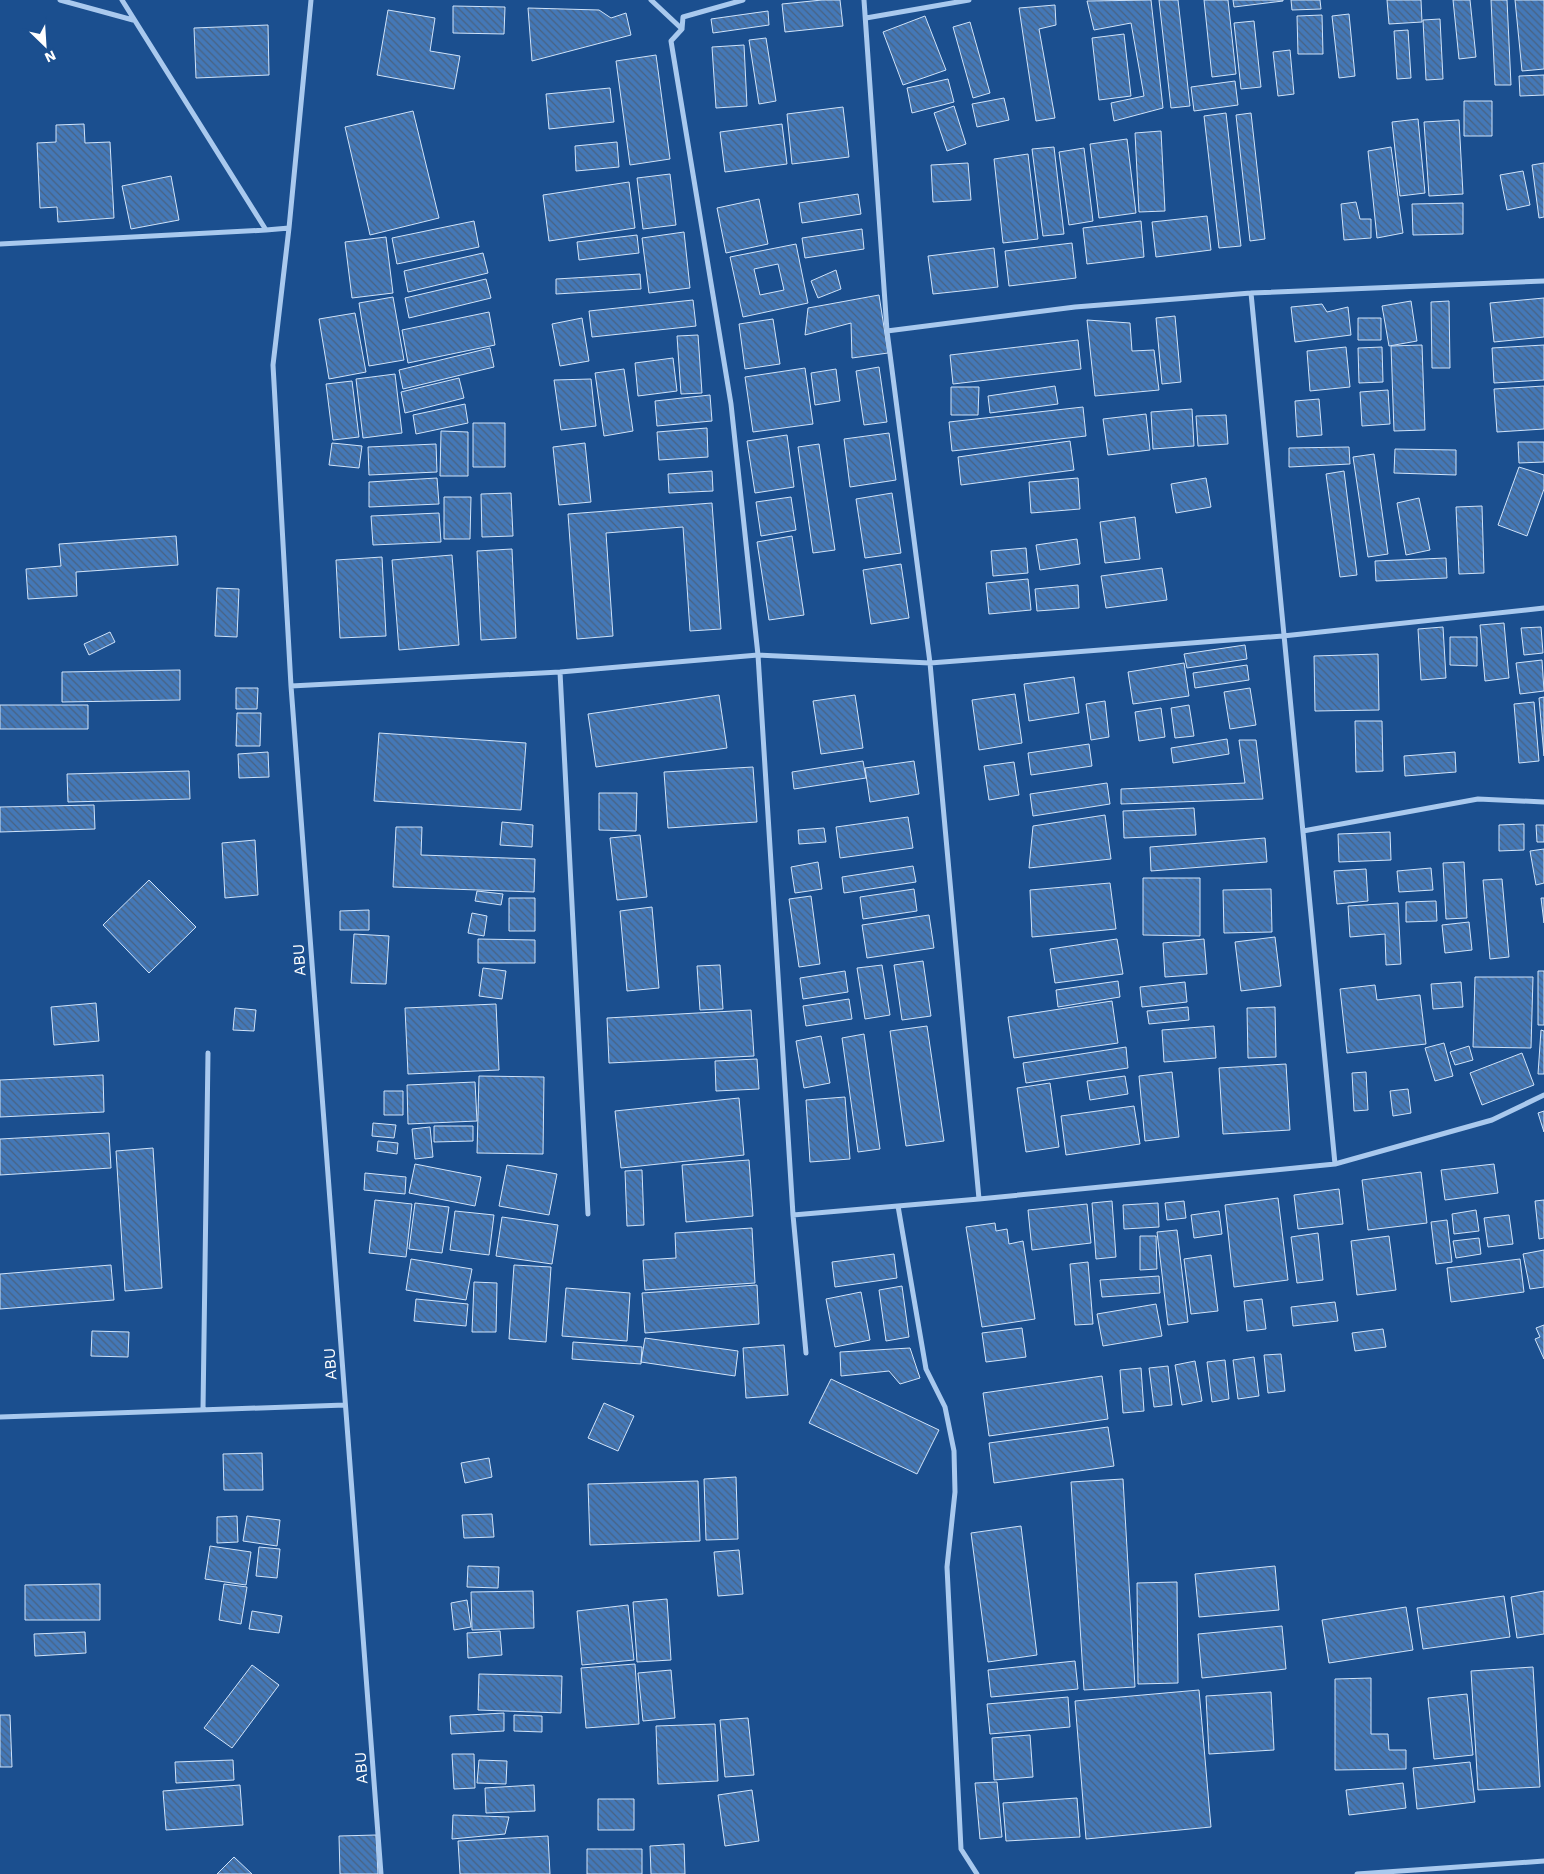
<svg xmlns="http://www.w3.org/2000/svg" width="1544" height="1874" viewBox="0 0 1544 1874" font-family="'Work Sans',sans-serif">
<defs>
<pattern id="building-back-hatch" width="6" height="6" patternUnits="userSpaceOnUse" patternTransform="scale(1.25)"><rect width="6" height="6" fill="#4478b7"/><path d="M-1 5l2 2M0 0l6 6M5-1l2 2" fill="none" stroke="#486282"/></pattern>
</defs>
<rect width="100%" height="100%" fill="#1b4f8f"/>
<path fill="url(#building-back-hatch)" stroke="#cfe3fa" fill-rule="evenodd" d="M822,0H840L843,26L785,32L782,4Z
M1151,0L1163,108L1114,121L1111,103L1144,96L1131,23L1094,30L1087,1Z
M1159,0H1178L1190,106L1171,108Z
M1204,0H1228L1236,74L1212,77Z
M1233,0H1283V1L1234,7Z
M1291,0H1320L1321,9L1292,10Z
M1387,0H1421L1422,22L1389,24Z
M1453,0H1470L1476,57L1459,59Z
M1491,0H1507L1511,85H1495Z
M1515,0H1544V69L1522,71Z
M1055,5L1056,25L1039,29L1055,118L1036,121L1019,8Z
M453,6L505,7L504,34L453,33Z
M528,8L599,10L611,18L626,13L631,35L532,61Z
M388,10L435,18L430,51L460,56L454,89L377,75Z
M768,11L769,25L713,33L711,19Z
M1349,14L1355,76L1339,78L1332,16Z
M1322,15L1323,54H1298L1297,16Z
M925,16L946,70L903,85L883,32Z
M1440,19L1443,79L1426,80L1423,20Z
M1254,21L1261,87L1241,89L1234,23Z
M970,22L990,93L973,98L953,27Z
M268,25L269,75L196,78L194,28Z
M1408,30L1411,78L1397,79L1394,31Z
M1124,34L1131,96L1099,100L1092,38Z
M766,38L776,101L759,104L749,40Z
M744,45L747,106L716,108L712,47Z
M1290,50L1294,94L1278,96L1273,52Z
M656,55L670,159L630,165L616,61Z
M1544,75V95L1520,96L1519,76Z
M948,79L954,102L912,113L907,88Z
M1235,81L1238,105L1194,111L1191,87Z
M610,88L614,122L549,129L546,94Z
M1004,98L1009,120L977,127L972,104Z
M1464,101H1492V136H1464Z
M954,106L966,144L947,151L934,113Z
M843,107L849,157L792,164L787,114Z
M413,111L439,218L370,235L345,127Z
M1226,113L1241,246L1219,248L1204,116Z
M1251,113L1265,239L1250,241L1236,115Z
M1418,119L1425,193L1400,196L1392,122Z
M1459,120L1463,194L1429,196L1424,122Z
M84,124L85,143L110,142L114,218L58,222L57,207L40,208L37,143L56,142V125Z
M782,124L787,164L725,172L720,132Z
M1161,131L1165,211L1139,212L1135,133Z
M1127,139L1136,213L1099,218L1090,144Z
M617,142L619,167L576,171L575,146Z
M1054,147L1064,234L1043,236L1032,149Z
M1391,147L1403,233L1377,238L1368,151Z
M1084,148L1093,221L1069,225L1059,152Z
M1028,154L1038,239L1003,243L994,159Z
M968,163L971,200L933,202L931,165Z
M1544,163V217L1539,218L1532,165Z
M1523,171L1530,205L1507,210L1500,175Z
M670,174L676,225L643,229L637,178Z
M171,176L179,220L131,229L122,186Z
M629,182L635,228L549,241L543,195Z
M858,194L861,214L802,223L799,203Z
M759,199L768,244L726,253L717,208Z
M1356,202L1360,219H1371V238L1344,240L1341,204Z
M1463,203V234L1413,235L1412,204Z
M1207,216L1211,250L1156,257L1152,222Z
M474,221L479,247L397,264L392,238Z
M1141,221L1144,257L1087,264L1083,228Z
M862,229L864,249L805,258L802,238Z
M684,232L690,288L649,293L642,238Z
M637,235L639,253L579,260L577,242Z
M386,237L393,293L352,298L345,242Z
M1072,243L1076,278L1009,286L1005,251Z
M796,244L808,303L743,317L730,257ZM778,264L784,290L760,295L754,269Z
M994,248L998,287L933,294L928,256Z
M483,253L488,273L408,292L404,271Z
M836,270L841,289L818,298L811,281Z
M640,274L641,289L556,294V279Z
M486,279L491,298L409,318L405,298Z
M879,295L888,353L852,358L851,323L805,335L808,308Z
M393,297L404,360L369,366L359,303Z
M1544,298V337L1494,342L1490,303Z
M693,300L696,326L592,337L589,311Z
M1411,301L1417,341L1389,346L1382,306Z
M1449,301L1450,368H1432L1431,302Z
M1322,304L1327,312L1348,307L1351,335L1295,342L1291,307Z
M489,312L495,345L408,363L402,330Z
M355,313L366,372L329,379L319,319Z
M1175,316L1181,382L1162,384L1156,318Z
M582,318L589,361L560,366L552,324Z
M1358,318H1381V340H1358Z
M773,319L780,364L745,369L739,324Z
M1087,320L1130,323L1132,351L1154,350L1159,390L1095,396Z
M698,335L702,393L681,394L677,336Z
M1078,340L1081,369L953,384L950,355Z
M1422,345L1425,430L1394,431L1391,346Z
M1544,345V380L1494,383L1492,348Z
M1346,347L1350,387L1310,391L1307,351Z
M1382,347L1383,382L1359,383L1358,348Z
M490,348L494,367L403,389L399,370Z
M673,358L677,391L638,396L635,363Z
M879,367L887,422L864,425L856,371Z
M805,368L813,424L753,432L745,377Z
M624,369L633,431L604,436L595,373Z
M836,369L840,401L815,405L811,373Z
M395,374L402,433L363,438L356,379Z
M459,378L464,398L405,413L401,392Z
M591,379L596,426L561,430L554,380Z
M352,381L359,437L333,440L326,384Z
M1055,386L1058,404L990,413L988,396Z
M1544,386V429L1497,432L1494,389Z
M951,387H979L978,415H951Z
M1388,390L1390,424L1362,426L1360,392Z
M710,395L712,421L657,426L655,401Z
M1319,399L1322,435L1297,437L1295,401Z
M465,404L468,423L416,434L413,415Z
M1083,407L1086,436L952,451L949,422Z
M1192,409L1194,446L1153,449L1151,412Z
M1146,414L1150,450L1108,455L1103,419Z
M1226,415L1228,444L1198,446L1196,416Z
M473,423H505V467H473Z
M707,428L708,457L659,460L657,432Z
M441,431L468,432V476H440Z
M889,433L896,480L850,487L844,439Z
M787,435L794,487L755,493L747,441Z
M1070,441L1074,470L961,485L958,457Z
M1518,442H1544V462L1519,463Z
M332,443L362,446L359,468L329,465Z
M585,443L591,502L559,505L553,447Z
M436,444L437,472L369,475L368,447Z
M819,444L835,550L813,553L798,447Z
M1349,447L1350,464L1289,467V448Z
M1395,449L1456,450V475L1394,473Z
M1374,454L1388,554L1368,557L1353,457Z
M1519,467L1544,475V489L1527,536L1498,525Z
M712,471L713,491L669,493L668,474Z
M1344,471L1357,575L1340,577L1326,474Z
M437,478L439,504L369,507V482Z
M1078,478L1080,509L1031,513L1029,482Z
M1206,478L1211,507L1176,513L1171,484Z
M511,493L513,536L482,537L481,494Z
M892,493L901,553L865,558L856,499Z
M444,497H471L470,539H444Z
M791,497L796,530L761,536L756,502Z
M1419,498L1430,550L1406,555L1397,503Z
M712,503L721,629L690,631L683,527L606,533L613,636L577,639L568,514Z
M1482,506L1484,573L1459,574L1456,507Z
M439,513L441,542L373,545L371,516Z
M1135,517L1140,559L1105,563L1100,522Z
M176,536L178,565L76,572L77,596L28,599L26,569L61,566L59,544Z
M792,536L804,615L769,620L757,542Z
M1077,539L1080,564L1040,570L1036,545Z
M1026,548L1028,573L993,576L991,551Z
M512,549L516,638L481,640L477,551Z
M452,555L459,645L399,650L392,560Z
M382,557L386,636L340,638L336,560Z
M1446,558L1447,578L1376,581L1375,561Z
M901,564L909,618L871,624L863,570Z
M1162,568L1167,600L1106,608L1101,576Z
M1028,579L1031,610L989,614L986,583Z
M1078,585L1079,608L1037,611L1035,589Z
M217,588L239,589L237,637L215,636Z
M1504,623L1509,678L1485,681L1480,625Z
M1443,627L1446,678L1421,680L1418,629Z
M1541,627L1543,653L1524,655L1521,628Z
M110,632L115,642L89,655L84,644Z
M1450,637H1477V666L1450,665Z
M1245,645L1247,659L1187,668L1184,654Z
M1378,654L1379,710L1315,711L1314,656Z
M1542,660L1544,691L1520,694L1516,663Z
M1184,663L1189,696L1133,704L1128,672Z
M1247,665L1249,680L1195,688L1193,673Z
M180,670V700L62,702V672Z
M1074,677L1079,713L1029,721L1024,684Z
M236,688H258L257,709H236Z
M1250,688L1256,725L1230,729L1224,692Z
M1015,694L1022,743L979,750L972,700Z
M719,695L727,748L596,767L588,714Z
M855,695L863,748L821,754L813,701Z
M1544,697V756L1539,698Z
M1105,701L1109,737L1091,740L1086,704Z
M1534,702L1539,761L1519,763L1514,704Z
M0,705H88V729H0Z
M1189,705L1194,736L1175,738L1171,708Z
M1161,708L1165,737L1139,741L1135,712Z
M237,713H261L260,746H236Z
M1355,721H1382L1383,771L1356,772Z
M379,733L526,743L521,810L374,801Z
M1227,739L1229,754L1173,763L1171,748Z
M1239,740H1256L1263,799L1121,804V789L1245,783Z
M1089,744L1092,766L1031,775L1028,753Z
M268,752L269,777L239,778L238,754Z
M1455,752L1456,772L1405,776L1404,756Z
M863,761L866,778L794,789L792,772Z
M914,761L919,794L870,802L865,768Z
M1014,762L1019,795L989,800L984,766Z
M753,767L757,822L668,828L664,772Z
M189,771L190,799L68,802L67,774Z
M1107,783L1110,804L1033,816L1030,794Z
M599,793H637L636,831L599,830Z
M94,805L95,829L0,832V807Z
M1194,808L1196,835L1124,838L1123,811Z
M1105,815L1111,859L1029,868L1033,826Z
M908,817L913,848L840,858L836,827Z
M502,822L533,825L532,847L500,845Z
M1524,824V850L1499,851V825Z
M1536,825H1544V842H1537Z
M396,827H422L421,855L535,859L534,892L393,887Z
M824,828L826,842L799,844L798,830Z
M1390,832L1391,860L1339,862L1338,834Z
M640,835L647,897L617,900L610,838Z
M1265,838L1267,862L1151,871L1150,847Z
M255,840L258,895L225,898L222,843Z
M1544,849V883L1536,885L1530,851Z
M818,862L822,889L795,893L791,867Z
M1464,862L1467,918L1446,919L1443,863Z
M913,866L916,882L844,893L842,877Z
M1431,868L1433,890L1399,892L1397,871Z
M1366,869L1368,901L1337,904L1334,871Z
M1143,878H1200V936L1143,935Z
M1502,879L1509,957L1490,959L1483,880Z
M149,880L196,927L149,973L103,925Z
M1110,883L1116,929L1032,937L1030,890Z
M914,889L917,911L863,919L860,897Z
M1271,889L1272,932L1224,933L1223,890Z
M477,891L503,894L501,905L475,901Z
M811,896L820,964L799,967L789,899Z
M509,898H535V931H509Z
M1541,898H1544V923Z
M1436,901L1437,921L1406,922V902Z
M1398,903L1401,964L1386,965L1385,934L1350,937L1348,906Z
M652,907L659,988L627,991L620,911Z
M369,910V930H340V911Z
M472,913L487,916L484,936L468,933Z
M929,915L934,948L867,958L862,925Z
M1469,922L1472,950L1445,953L1442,925Z
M354,934L389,936L386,984L351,983Z
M1275,937L1281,986L1241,991L1235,942Z
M478,939L535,940V963H478Z
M1117,939L1123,974L1055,983L1050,949Z
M1204,939L1207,974L1165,977L1163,943Z
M923,961L931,1016L902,1020L894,965Z
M720,965L723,1009L700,1010L697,966Z
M882,965L890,1015L865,1019L857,968Z
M483,968L506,971L502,999L479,996Z
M845,971L848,992L803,999L800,978Z
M1538,971H1544V1025H1538Z
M1475,977H1533L1531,1048L1473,1047Z
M1118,981L1120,997L1058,1007L1056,990Z
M1185,982L1187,1002L1142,1007L1140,987Z
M1461,982L1463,1007L1433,1009L1431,984Z
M1375,985L1377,1000L1420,995L1426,1044L1347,1053L1340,989Z
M849,999L852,1019L806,1026L803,1006Z
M1112,1001L1118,1043L1014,1058L1008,1017Z
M96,1003L99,1041L54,1045L51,1007Z
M496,1004L499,1070L408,1074L405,1008Z
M1188,1007L1189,1020L1149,1024L1147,1011Z
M1275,1007L1276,1057L1248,1058L1247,1008Z
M235,1008L256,1010L254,1031L233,1030Z
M751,1010L754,1056L609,1063L607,1018Z
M927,1026L944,1141L906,1146L890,1031Z
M1214,1026L1216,1058L1164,1062L1162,1030Z
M1541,1030L1544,1031V1074H1538Z
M864,1034L880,1149L858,1152L842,1038Z
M821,1036L830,1083L804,1088L796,1041Z
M1444,1043L1453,1076L1435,1081L1425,1048Z
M1469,1046L1473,1060L1455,1065L1450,1052Z
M1126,1047L1128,1068L1026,1083L1023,1063Z
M1522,1053L1534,1085L1482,1105L1470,1073Z
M757,1059L759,1089L716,1091L715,1061Z
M1286,1064L1290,1130L1223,1134L1219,1068Z
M1172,1072L1179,1137L1145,1141L1139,1076Z
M1366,1072L1368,1110L1354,1111L1352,1073Z
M103,1075L104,1112L0,1117V1080Z
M479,1076L544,1077L543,1154L477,1153Z
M1125,1076L1128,1094L1090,1100L1087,1081Z
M475,1082L477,1121L408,1124L407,1085Z
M1050,1083L1059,1147L1026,1152L1017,1088Z
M1408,1089L1411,1113L1393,1116L1390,1091Z
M384,1091H403V1115H384Z
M845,1097L850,1159L810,1162L806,1100Z
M739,1098L744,1155L621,1168L615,1111Z
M1134,1106L1140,1144L1066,1155L1061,1116Z
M1544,1111V1132L1538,1113Z
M373,1123L396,1125L394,1138L372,1136Z
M434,1126H473V1141L434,1142Z
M430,1127L433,1157L415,1159L412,1129Z
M109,1133L111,1168L0,1175V1139Z
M378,1141L398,1143L397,1154L377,1151Z
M153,1148L162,1288L125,1291L116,1151Z
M749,1160L753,1216L686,1222L682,1165Z
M415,1164L481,1177L475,1206L409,1193Z
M1494,1164L1498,1193L1445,1200L1441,1170Z
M507,1165L557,1174L549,1215L499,1206Z
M642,1170L644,1225L627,1226L625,1171Z
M1421,1172L1427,1223L1368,1230L1362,1180Z
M365,1173L406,1177L405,1194L364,1190Z
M1339,1189L1343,1224L1298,1229L1294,1195Z
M1278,1198L1288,1280L1234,1287L1225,1205Z
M375,1200L412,1204L406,1257L369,1253Z
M1544,1200V1238L1539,1239L1535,1201Z
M1112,1201L1116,1257L1096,1259L1092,1203Z
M1184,1201L1186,1218L1167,1220L1165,1203Z
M415,1203L449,1207L442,1253L409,1249Z
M1158,1203L1159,1227L1124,1229L1123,1205Z
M1087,1204L1091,1243L1032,1250L1028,1210Z
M1476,1210L1479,1231L1454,1234L1452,1214Z
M455,1211L494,1215L489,1255L450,1250Z
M1219,1211L1222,1234L1194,1238L1191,1215Z
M1509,1215L1513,1244L1488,1247L1484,1218Z
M502,1217L558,1225L552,1264L496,1256Z
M1447,1220L1452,1262L1436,1264L1431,1222Z
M995,1223L996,1231L1007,1229L1009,1244L1023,1241L1035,1319L982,1327L966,1227Z
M752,1228L755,1283L645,1290L643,1260L676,1258L675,1233Z
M1177,1230L1188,1322L1168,1325L1157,1232Z
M1318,1233L1323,1280L1297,1283L1291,1237Z
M1140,1236H1156L1157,1269L1140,1270Z
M1389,1236L1396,1290L1357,1295L1351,1241Z
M1479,1238L1481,1254L1456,1258L1453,1241Z
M1544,1250V1287L1530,1289L1523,1254Z
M894,1254L897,1278L835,1287L832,1262Z
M1211,1255L1218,1311L1191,1314L1184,1259Z
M411,1259L472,1269L466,1300L406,1290Z
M1520,1259L1524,1292L1451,1302L1447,1268Z
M1088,1262L1093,1324L1075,1325L1070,1264Z
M111,1265L114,1300L0,1309V1274Z
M514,1265L551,1267L546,1342L509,1339Z
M1159,1276L1160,1293L1102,1297L1100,1280Z
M474,1282L497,1283L496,1332H472Z
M757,1285L759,1324L645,1333L642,1293Z
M902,1286L909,1337L886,1341L879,1290Z
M566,1288L630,1293L627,1341L562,1336Z
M861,1292L870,1340L835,1347L826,1299Z
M416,1299L468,1304L466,1326L414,1321Z
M1262,1299L1266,1329L1247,1331L1244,1301Z
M1335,1302L1338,1321L1293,1326L1291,1307Z
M1156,1304L1162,1336L1103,1346L1097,1314Z
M1544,1325V1359L1535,1339L1540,1337L1536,1328Z
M1022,1328L1026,1357L986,1362L982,1333Z
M1383,1329L1386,1347L1355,1351L1352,1333Z
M92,1331L129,1332L128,1357L91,1356Z
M645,1338L738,1351L735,1376L641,1362Z
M573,1342L642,1347L641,1364L572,1359Z
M784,1345L788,1395L746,1398L743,1348Z
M910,1348L920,1378L900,1384L889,1371L841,1376L840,1352Z
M1281,1354L1285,1391L1268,1393L1264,1355Z
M1254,1357L1259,1396L1238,1399L1233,1360Z
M1225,1360L1229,1399L1212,1402L1207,1362Z
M1195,1361L1202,1401L1182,1405L1175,1365Z
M1168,1366L1172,1405L1154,1407L1149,1368Z
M1141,1368L1144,1411L1123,1413L1120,1370Z
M1102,1376L1108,1419L989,1436L983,1393Z
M831,1379L939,1430L917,1474L809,1423Z
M604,1403L634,1416L618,1451L588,1438Z
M1108,1427L1114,1466L994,1483L989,1443Z
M262,1453L263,1490H224L223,1454Z
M489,1458L492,1477L465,1483L461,1463Z
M736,1477L738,1539L706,1540L704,1479Z
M1123,1479L1135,1687L1084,1690L1071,1482Z
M698,1481L700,1541L590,1545L588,1484Z
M492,1514L494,1537L464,1538L462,1515Z
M237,1516L238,1542L217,1543V1517Z
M247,1516L280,1520L277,1546L243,1541Z
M1021,1526L1037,1655L988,1662L971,1533Z
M210,1546L251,1552L246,1585L205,1579Z
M259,1547L280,1549L277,1578L256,1576Z
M739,1550L743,1594L718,1596L714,1552Z
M468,1566L499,1567L498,1588L467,1587Z
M1275,1566L1279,1610L1199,1617L1195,1574Z
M1177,1582L1178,1683L1138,1684L1137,1583Z
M100,1584V1620H25V1585Z
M224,1584L247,1587L241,1624L219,1620Z
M533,1591L534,1628L472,1630L471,1592Z
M1544,1591V1634L1517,1638L1511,1597Z
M1504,1596L1510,1637L1423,1649L1417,1608Z
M667,1599L671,1660L637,1662L633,1602Z
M467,1600L471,1627L454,1630L451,1603Z
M628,1605L634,1660L582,1665L577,1611Z
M1406,1607L1413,1650L1329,1663L1322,1620Z
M252,1611L282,1616L279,1633L249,1629Z
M1282,1626L1286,1669L1202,1678L1198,1634Z
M500,1631L502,1655L468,1658L467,1633Z
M85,1632L86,1653L35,1656L34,1634Z
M1075,1661L1078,1689L991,1697L988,1670Z
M635,1664L639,1724L586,1728L581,1668Z
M252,1665L279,1685L232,1748L204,1728Z
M1533,1667L1540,1787L1478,1790L1471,1671Z
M671,1670L675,1718L643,1721L638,1673Z
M479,1674L562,1676L561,1713L478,1710Z
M1371,1678V1734H1388L1389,1750H1406V1769L1335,1770V1679Z
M1199,1690L1211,1827L1086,1839L1075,1701Z
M1271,1692L1274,1750L1209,1754L1206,1696Z
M1467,1694L1473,1755L1434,1759L1428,1698Z
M1068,1697L1070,1727L990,1734L987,1704Z
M504,1713V1731L451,1734L450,1716Z
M0,1715H10L12,1767H0Z
M514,1715L542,1716V1732L514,1731Z
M748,1718L754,1775L725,1777L720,1720Z
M715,1724L718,1781L658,1784L656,1726Z
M1030,1735L1033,1777L994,1780L992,1738Z
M452,1754H474L475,1788L454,1789Z
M233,1760L234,1780L176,1783L175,1762Z
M479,1760L507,1761L506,1784L477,1783Z
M1470,1762L1475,1802L1417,1809L1413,1768Z
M997,1782L1002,1837L980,1839L975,1783Z
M1403,1783L1406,1808L1349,1815L1346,1790Z
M240,1785L243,1825L166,1830L163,1791Z
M534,1785L535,1811L486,1813L485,1788Z
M752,1790L759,1841L725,1846L718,1795Z
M1077,1798L1080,1837L1006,1841L1003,1803Z
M598,1799H634V1830H598Z
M453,1815L509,1817L505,1834L452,1839Z
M376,1835L378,1874H340L339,1836Z
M548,1836L550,1874H460L458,1841Z
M684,1844L685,1874H651L650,1846Z
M587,1849H642V1874H587Z
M234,1857L252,1874H217Z"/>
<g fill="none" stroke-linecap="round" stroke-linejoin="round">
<path stroke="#a9c9ee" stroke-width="5" d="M60,0L133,20
M122,0L266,230L289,228
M311,0L289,228L273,365L291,686L381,1874
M651,0L682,29
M743,0L683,17L682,29L671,41L731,404L758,655L793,1215L806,1353
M864,0L887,331L930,663L979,1199
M866,18L969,0
M0,244L266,230
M1251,293L1335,1164
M887,331L1075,307L1251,293L1544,281
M560,672L588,1214
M291,686L560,672L758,655L930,663L1283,636L1544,608
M1303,831L1478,799L1544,802
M898,1206L926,1369L945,1407L954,1451L955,1492L947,1567L961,1849L977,1874
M793,1215L979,1199L1335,1164L1492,1120L1544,1095
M203,1410L208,1053
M0,1417L345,1405
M1357,1874L1544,1861"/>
</g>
<g text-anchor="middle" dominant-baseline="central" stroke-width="4" stroke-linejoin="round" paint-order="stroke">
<g font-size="16" fill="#fff" stroke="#1b4f8f">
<text transform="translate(299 960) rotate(-94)">ABU</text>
<text transform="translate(330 1364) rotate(-94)">ABU</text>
<text transform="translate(361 1768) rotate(-94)">ABU</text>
</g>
</g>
<g transform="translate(45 45) rotate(155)" stroke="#1b4f8f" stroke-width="4" paint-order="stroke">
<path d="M0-4L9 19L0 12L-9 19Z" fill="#ffffff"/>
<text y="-8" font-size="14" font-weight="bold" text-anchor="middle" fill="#ffffff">N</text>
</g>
</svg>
